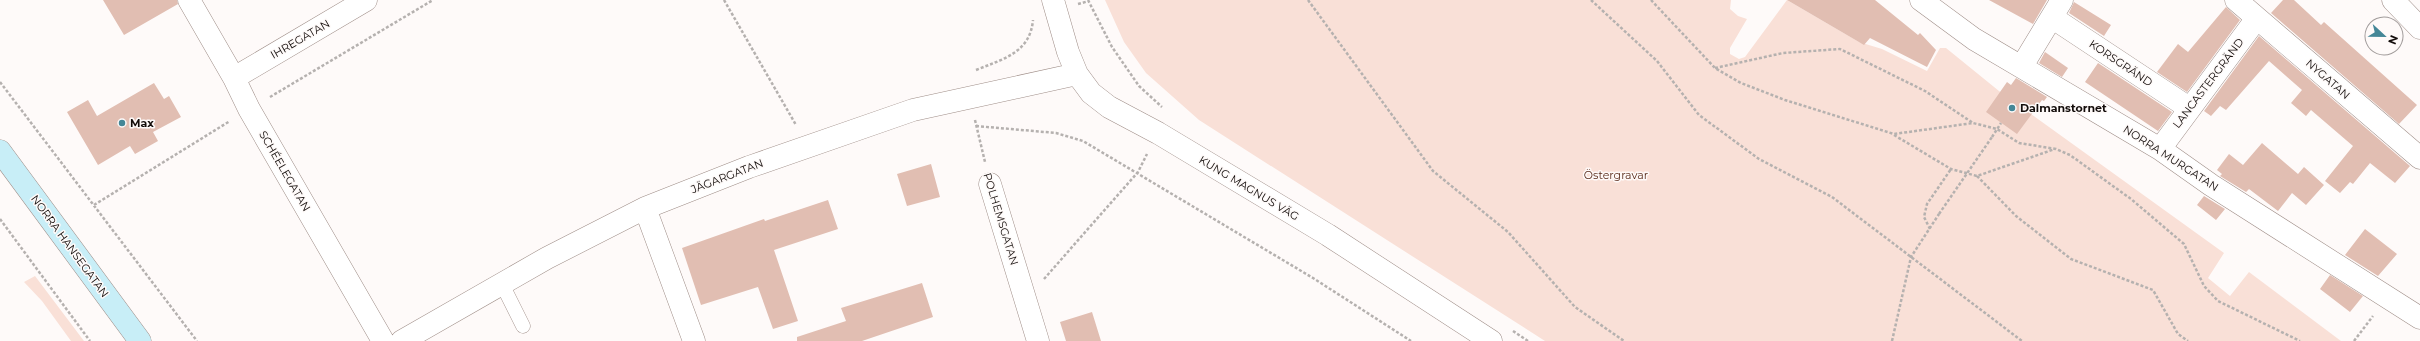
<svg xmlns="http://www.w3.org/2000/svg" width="2420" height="341" viewBox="0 0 2420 341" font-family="Montserrat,sans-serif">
<rect width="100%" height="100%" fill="#fefaf9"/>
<path fill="#f9e0d7" d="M1105,0H1731L1730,9L1738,16L1747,19L1730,48V54L1739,59L1745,57L1787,0L1859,42L1882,49L1927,71L1940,48H1946L1999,91L2224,253L2208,278L2230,296L2249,272L2341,341H1545L1199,120L1146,73L1124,42Z
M35,276L84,341H71L42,301L24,282Z"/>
<path fill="#e1beb2" d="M103,0H177L178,4L124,35Z
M1787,0H1875L1918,35L1920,33L1936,50L1927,67L1870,38L1864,45Z
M1989,0H2047L2033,24Z
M2283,0H2294L2321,25L2324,22L2417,105L2399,124L2271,13Z
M2074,2L2111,25L2104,36L2069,13Z
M2226,7L2240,20L2187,92L2157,72L2178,44L2188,52Z
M2259,36L2410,166L2395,183L2370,163L2353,184L2350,182L2340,193L2325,181L2353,146L2311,110L2306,116L2291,103L2302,90L2269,61L2226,110L2220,106L2211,116L2204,111Z
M2045,52L2068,68L2062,77L2039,63Z
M2098,63L2172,112L2158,131L2085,82Z
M2016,78L2047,97L2044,101L2042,100L2017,134L1986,112L2007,82L2011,85Z
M154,83L164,99L169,96L181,117L153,132L158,141L135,154L130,146L98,165L67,112L88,100L97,116Z
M2262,143L2298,174L2304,167L2324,185L2306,205L2292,193L2278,211L2249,189L2246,192L2220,176L2222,174L2217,170L2229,154L2243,165Z
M931,164L940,197L907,206L897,174Z
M2204,196L2225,209L2216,220L2197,205Z
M828,200L838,229L774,250L798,321L773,329L758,287L701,305L682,248L764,219L765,221Z
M2365,229L2397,254L2378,276L2345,255Z
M2330,275L2363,296L2350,312L2320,289Z
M922,283L933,317L862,341H797V337L846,321L841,308Z
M1092,312L1101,341H1066L1060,322Z"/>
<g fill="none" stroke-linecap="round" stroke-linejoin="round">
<g stroke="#9f8e88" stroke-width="15">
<path id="service" d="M502,284L523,326"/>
</g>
<g stroke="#9f8e88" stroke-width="23">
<path id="minor" d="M189,0L234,78L249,109L383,341
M1053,0L1068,52L1077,74L1091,93L1109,107L1158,133L1328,235L1491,341
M1921,0L1974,39L2160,149L2211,185L2420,318
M2236,0L2420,158
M2393,0L2420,28
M2053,18L2189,108
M2022,66L2062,0
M234,78L366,0
M2160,149L2257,18
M990,184L1038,341
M645,208L694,341
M402,341L547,258L645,208L749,167L913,110L1077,74"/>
</g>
<g stroke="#9f8e88" stroke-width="23">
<path id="secondary" d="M0,151L140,341"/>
</g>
<path stroke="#b5b1af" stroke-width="2.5" stroke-dasharray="3 2" stroke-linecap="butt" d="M724,0L796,125
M1088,0L1112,47L1139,86L1162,107
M1308,0L1433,171L1508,232L1575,307L1624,341
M1591,0L1657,61L1699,115L1759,159L1832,197L2022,341
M1651,0L1715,68L1741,83L1785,100L1894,134L1973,123L1997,129L2019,143L2056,149L2070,155L2131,199L2184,244L2204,286L2218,301L2300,341
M1078,4L1089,1
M1715,68L1783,53L1840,49L1925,91L1973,123
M976,70C1003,59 1030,53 1033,20
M0,82L197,341
M270,97L433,0
M975,120L985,162
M976,126L1056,133L1083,141L1313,278L1411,341
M1894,135L1951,169L1977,176L2055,149
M1992,137L2001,123
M1977,176L2016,216L2071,259L2153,290L2178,334L2188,341
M94,205L230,121
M0,219L90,341
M1930,229L1924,217L1927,204L1951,169
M1044,279L1138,172L1147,154
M1513,331L1528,341
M1892,341L1911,257L1939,214
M2354,341L2373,316"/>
<use href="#service" stroke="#fff" stroke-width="14"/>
<use href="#minor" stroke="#fff" stroke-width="22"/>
<use href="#secondary" stroke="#c8eef7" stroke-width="22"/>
<path stroke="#b5b1af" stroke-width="2.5" stroke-dasharray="3 2" stroke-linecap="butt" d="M1939,214L1992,137"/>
</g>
<g fill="#448797" stroke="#fefaf9" stroke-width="1.5">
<circle cx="2012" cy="108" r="4"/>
<circle cx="122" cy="123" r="4"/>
</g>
<g text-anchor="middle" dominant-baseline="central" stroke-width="3" stroke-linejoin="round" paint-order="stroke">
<g font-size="11" fill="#130d0b" stroke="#fefaf9">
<text transform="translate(300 39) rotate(-30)">IHREGATAN</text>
<text transform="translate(2121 63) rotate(34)">KORSGRÄND</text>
<text transform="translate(2328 79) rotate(41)">NYGATAN</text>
<text transform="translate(2208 83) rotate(-53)">LANCASTERGRÄND</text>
<text transform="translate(2171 158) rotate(33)">NORRA MURGATAN</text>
<text transform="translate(285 171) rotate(60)">SCHÉELEGATAN</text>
<text transform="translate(727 176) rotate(-21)">JÄGARGATAN</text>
<text transform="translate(1249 188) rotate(31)">KUNG MAGNUS VÄG</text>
<text transform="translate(1001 219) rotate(73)">POLHEMSGATAN</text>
<text transform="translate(70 246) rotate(54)">NORRA HANSEGATAN</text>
</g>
<g font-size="11" font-weight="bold" fill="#130d0b" stroke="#fefaf9" text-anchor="start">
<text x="2020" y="108">Dalmanstornet</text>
<text x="130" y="123">Max</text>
</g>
<g font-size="11" fill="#5a2c1b" stroke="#fefaf9">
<text x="1616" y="175">Östergravar</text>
</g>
</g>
<g transform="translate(2384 36) rotate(112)"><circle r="19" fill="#fefaf9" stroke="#a09b9a"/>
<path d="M0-3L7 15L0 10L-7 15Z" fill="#448797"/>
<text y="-6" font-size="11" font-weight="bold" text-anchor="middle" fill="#130d0b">N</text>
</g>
</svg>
